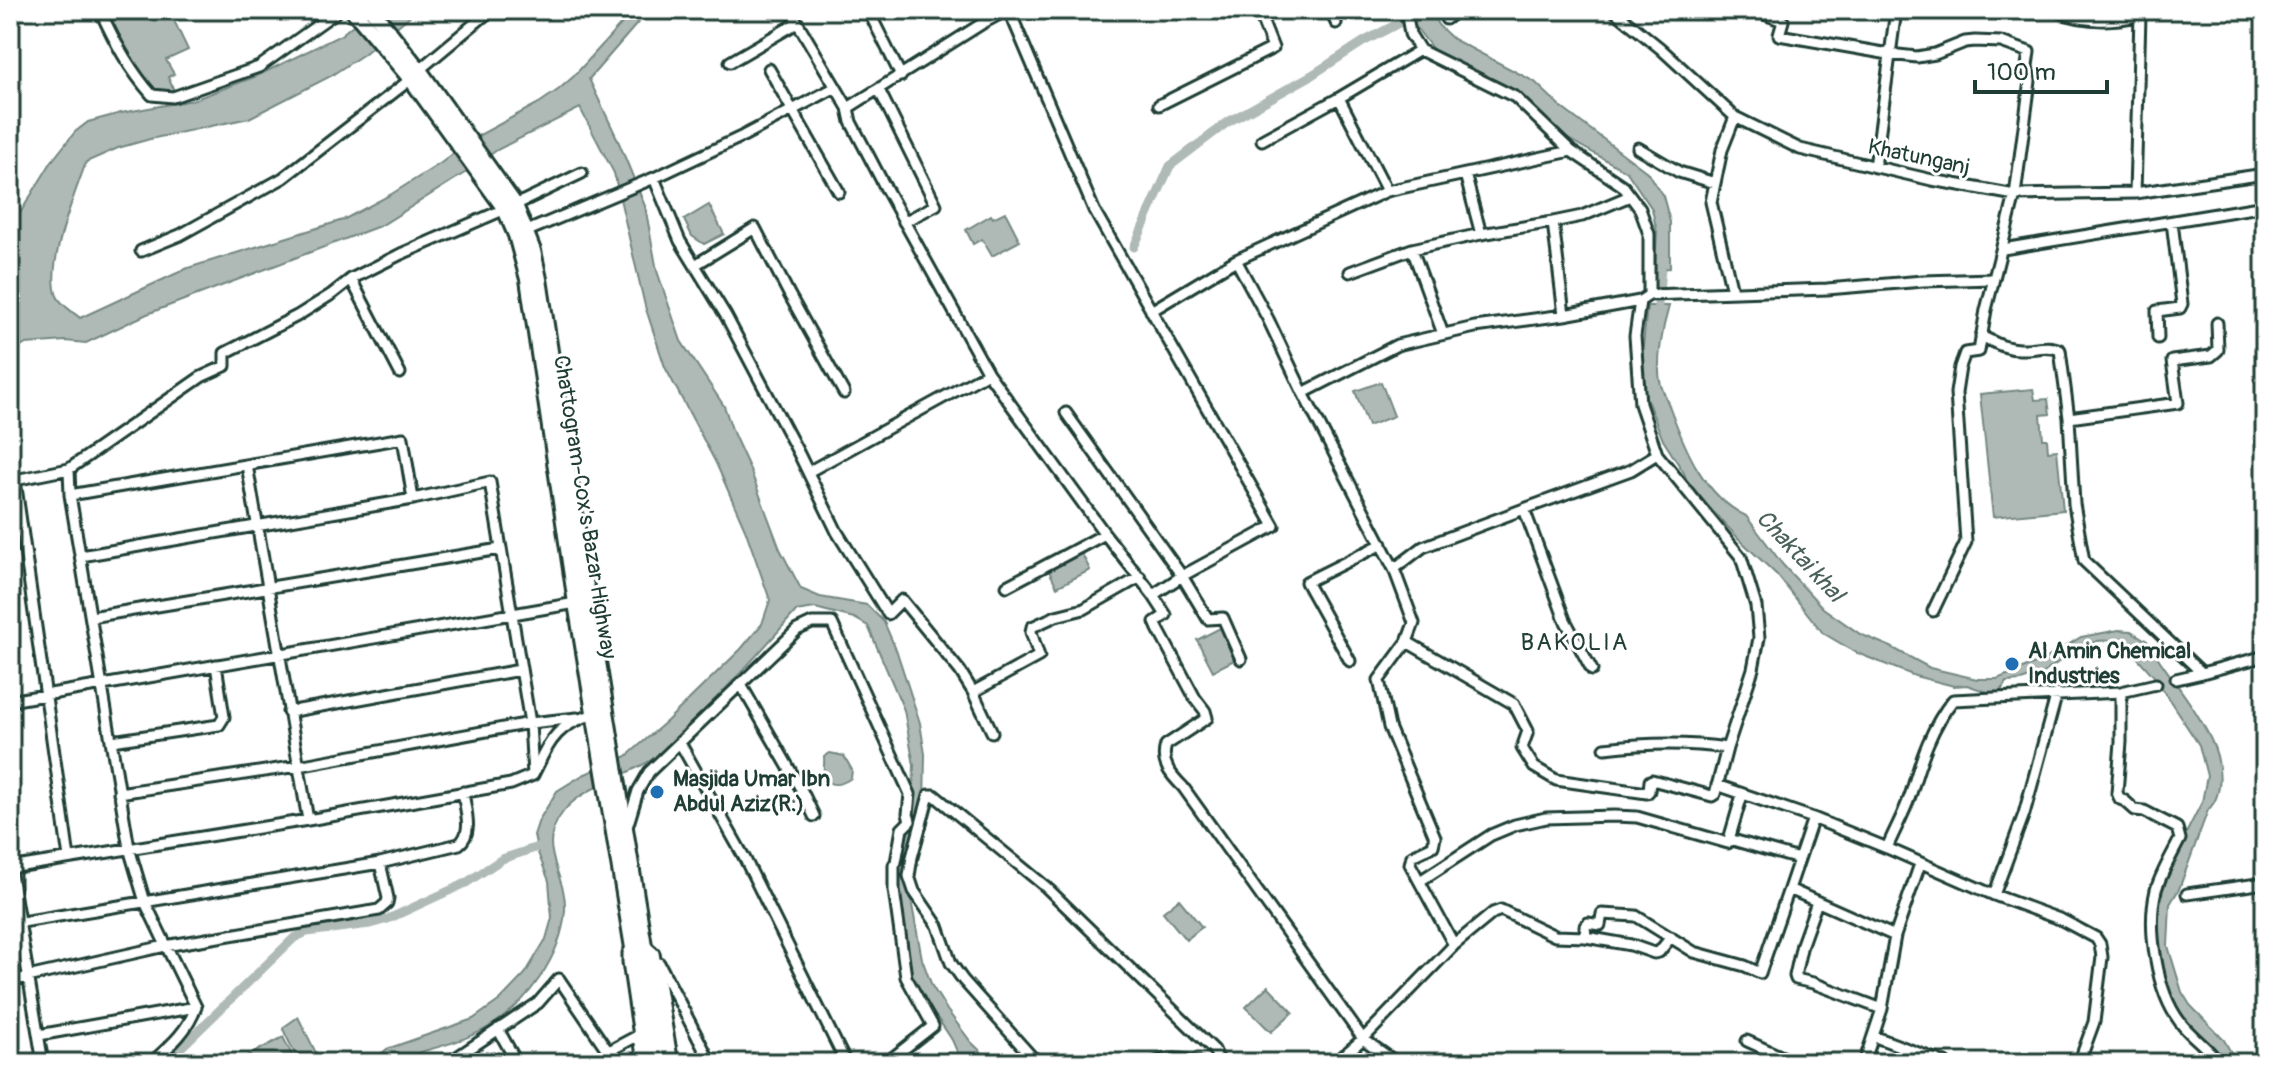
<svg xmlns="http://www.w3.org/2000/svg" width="2275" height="1073" viewBox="0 0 2275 1073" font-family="Pangolin,sans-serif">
<rect width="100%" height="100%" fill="#fff"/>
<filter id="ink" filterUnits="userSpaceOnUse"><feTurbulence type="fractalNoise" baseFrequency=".0125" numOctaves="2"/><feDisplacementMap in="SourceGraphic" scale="16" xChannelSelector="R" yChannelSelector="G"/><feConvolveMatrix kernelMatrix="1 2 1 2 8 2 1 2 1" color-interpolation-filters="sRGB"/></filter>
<g filter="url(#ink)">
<path fill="#afbab7" stroke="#758883" stroke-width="2" d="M104,10H169L188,50L166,60L174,74L168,77L175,93L155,92C133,67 118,40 104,10Z
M371,10H417L364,54L329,77L249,118L150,139L118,148L86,162C75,194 45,265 57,296C61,305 73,312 80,318L188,268L343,220L390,195L441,163L472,139L539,103L558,90L573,77L634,10H649L589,79L617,138L645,206L657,271L681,341L724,406L734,435L751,472L780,549L801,589L820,597L867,605L884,622L897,652L920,723L925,754L924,808L909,889L922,959L932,986L947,1010L971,1042L993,1063H963C958,1056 956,1048 952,1040C935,1012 917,997 908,962L895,875L913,797L914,765L904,710L868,626L854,618L815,608L796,611C764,648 731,684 697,718C685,730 674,743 662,753C634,775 583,785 563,812C534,849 567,873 565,910C562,956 526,1006 487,1028C467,1039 446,1045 424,1051C403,1057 393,1063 371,1063L387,1049L473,1019L500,1000L525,974L546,939L552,918L549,881L538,853L534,835L539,820L557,791L583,775L627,756L667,721L741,649L762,624L770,600L745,529L716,463L665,367L645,306L614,173L580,108L497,150L468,171L382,225L147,314L86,343L65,341L26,344L10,353V244L17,218L52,161L75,132L88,122L121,113L193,100L257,76L341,35Z
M1410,10H1430L1438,25L1453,39L1535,82L1562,108L1647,172L1663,196L1670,222V268L1655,269L1657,232L1652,209L1627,172L1549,128L1528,103L1511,91L1438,56L1408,17Z
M709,205L724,234L704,244L692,236L684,220Z
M1005,212L1020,241L992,256L982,239L973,244L966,230L991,215L993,218Z
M1647,306H1669C1663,326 1655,364 1661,385C1663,392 1667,400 1670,408C1685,449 1704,496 1746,516L1783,565L1823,608L1860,634L1891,647L1930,668L1977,679H1997L2040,662L2081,637L2119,630L2131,631L2147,641C2167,674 2195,705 2211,740C2221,760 2225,794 2208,810L2179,889L2170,904L2168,946L2182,992L2190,1005L2224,1040L2237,1063H2220L2183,1022L2166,988L2156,937V903L2174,857L2202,802L2207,776L2199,745L2153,675L2127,646L2113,640L2097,641L2072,652L2042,674L2021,681L2006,682L2001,691L1993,694L1967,685L1954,686L1915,676L1857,653L1823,633L1777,575L1739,539L1688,485L1684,473L1663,440L1645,395L1642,356Z
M1381,382L1394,416L1368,426L1355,391Z
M2033,389L2035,400L2048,399L2050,414L2041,415L2043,439H2047L2048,451L2057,450L2063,510L1993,517L1980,394Z
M1080,550L1090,570L1057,587L1047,567Z
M1222,627L1238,658L1213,671L1197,640Z
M830,753L844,756L852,770L851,778C843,784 833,787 825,780C822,774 825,765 824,757Z
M1179,899L1202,927L1186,940L1163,912Z
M1268,986L1293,1012L1271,1032L1246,1007Z
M298,1017L321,1063H299L283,1029L284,1027Z
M283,1037L296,1063H242L240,1060Z"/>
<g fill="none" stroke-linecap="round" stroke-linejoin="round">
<path stroke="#afbab7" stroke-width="9" d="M1134,247L1170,166L1228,122L1312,75L1363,42L1412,16
M1657,318L1661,268
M165,1063L294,938L307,932L370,924L388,919L466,883L502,859L544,845"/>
<g stroke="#1f3d34" stroke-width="15">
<path id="minor" d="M100,10C114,41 129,69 152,95L173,97L259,67L339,10
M790,10L848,108L851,122L884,185L988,373L1105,534L1153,595L1166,615L1155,622L1158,629L1195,698L1205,711L1207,718L1166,745C1160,763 1171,775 1183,787L1363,1039L1397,1063
M868,10L901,76
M1009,10L1094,210L1274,526L1182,576L1153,595
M1331,10L1336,23
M1406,10L1410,34L1420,50L1515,97L1571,151L1623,186L1640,209L1649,234V295
M1613,10L1660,48L1735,117L1800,149L1932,180L2015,195L2135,193L2265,174
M1753,10L1783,21L1779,35L1889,54L1917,57L1935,54L1965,42L1975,41L2001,42L2029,52L2027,66L2030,81L2015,195L1986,310L1979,351L1965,353L1960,367L1956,393L1966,542L1933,611
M2053,10C2083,22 2110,23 2140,15
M1446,19L1457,10
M730,62L797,23
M769,69L839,192
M419,70L491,10
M879,90L936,205L904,222
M1339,98L1420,50
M1159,105L1273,48L1258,10
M848,108L983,23L1007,10
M1262,140L1339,98L1387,191
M1638,148L1679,172L1715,183
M1875,167L1896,10
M1465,174L1481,234
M654,178L680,241L726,316L799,454L837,532L888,614L902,600L960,671L973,692L1039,656L1031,632L1032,627L1056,616L1084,609L1140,577
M2135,193L2140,15L2143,10
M515,205L582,173
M1553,222L1582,216L1630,196
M525,232L654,178L743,136L836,87
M1412,249L1443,334
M2003,249L2265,206
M141,251L180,235L283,178L411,79
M1236,260L1268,319L1303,393L1394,569
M695,265L755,228L790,296L844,393
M1350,272L1412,249L1481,234L1553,222L1564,315
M351,279L400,373
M1732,291L1711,202L1722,150L1735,117
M1640,301L1635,336L1640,404L1657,454
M1151,311L1236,260L1387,191L1571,151
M1981,336C1994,342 2005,349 2019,349C2033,350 2047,344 2060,350L2069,418L2074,504L2084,561L2202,673L2265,656
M2158,338L2157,311L2180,308L2182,304L2172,222
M1303,393L1397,345L1475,327L1564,315L1640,301L1649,295L1827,289L1923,281L1993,279
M1066,413L1182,576L1208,619L1223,618L1241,659
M2069,418L2178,403L2172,361L2211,356L2218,350L2217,323
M247,465L308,820
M69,469L70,495L129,848L145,902L196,1007C188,1031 170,1046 151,1063
M808,472L988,373
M70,495L403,438L413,499
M1524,509L1631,470L1657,454L1741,557L1756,606L1759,638L1753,669L1727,748L1715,794L1712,796L1652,780L1650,781L1649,791L1647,793L1556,780L1534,767L1522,748L1528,731L1514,704L1407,642L1414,623L1394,569L1423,547L1524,509L1565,620L1592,670
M81,556L413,499L490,482L530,723L533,775
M1007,586L1105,534
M91,617L500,549
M1350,661L1306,582L1382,544
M2176,679L2202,673
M740,683L801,789L814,816
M973,692L992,732
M2121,692V742L2117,793L2120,799L2125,801L2135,810L2144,811L2177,828L2180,839C2172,855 2161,873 2156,890C2147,927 2156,991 2180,1022C2191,1037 2208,1047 2219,1063
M10,701L576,603
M288,712L520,670
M112,741L219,725L224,717L216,665
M680,743L744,857L846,1063
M1605,748C1646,743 1686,742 1727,748
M1717,785L1813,818L1887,848L1994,895L2062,920L2096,938L2100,944L2102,957L2094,1022L2079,1063
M119,793L298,766L530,723L577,718
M1813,818L1789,889L1895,936L1882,1009L1864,1063
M628,824L638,791L649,772L797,630L812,623H832L910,794L908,814L910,821L902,829L896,862L894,865V890L906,977L933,1026L886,1063
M1729,839L1799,859
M1887,848C1895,829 1906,810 1912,790C1921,759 1932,726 1953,700L2121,692L2156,684
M69,858L15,480L69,469L201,377L225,366V353L297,316L332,294L351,279L401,254L505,209
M10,868L308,820L511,784L533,775C550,741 555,725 595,714
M10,868L43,1063
M1420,881L1491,835L1515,825L1546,818L1614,816L1637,817L1728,843L1742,795
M2187,894L2265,883
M1994,895L2024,814L2057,693
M1817,902L1802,944L1795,976L1796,979L1813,983L1882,1009
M10,924L380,863L459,844C474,833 465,809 463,792
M1895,936L1920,864
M1586,937L1585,926L1588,923L1600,925L1602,914L1636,916L1694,952L1745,966L1760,973L1789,889
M644,944L654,953L673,1063
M1454,945L1493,913L1501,910L1555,936L1586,937L1631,945L1654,953L1659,952L1671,937
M631,948L628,953V962L643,1063
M659,963L711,1063
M10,981L165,946L379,910L387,903L388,898L380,863
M498,1029L517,1063
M39,1035L196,1007
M1873,1036L1945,1063
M1747,1041L1796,1063
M609,1051L639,1035
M448,1063L538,1003L559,979L616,1063
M1041,1063L1031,1056L963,980L951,963L938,926L914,891L909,876L912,857L929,795H934L945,804L1046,887L1214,1050L1220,1063
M1153,1063C1170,1057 1183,1058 1200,1063
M1335,1063L1363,1039L1454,945L1410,864L1412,856L1433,846L1435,837L1389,727L1379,680L1407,642"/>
</g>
<g stroke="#1f3d34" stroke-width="20">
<path id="highway" d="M353,10L411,79L505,209L516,235L528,279L576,603L652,1063
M372,10L419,70L515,205L533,251L539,279L588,600L663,1063"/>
</g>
<use href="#minor" stroke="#fff" stroke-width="9"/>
<use href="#highway" stroke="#fff" stroke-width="14"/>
</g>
</g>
<g fill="#1f6fb2" stroke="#fff" stroke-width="3">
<circle cx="2012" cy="664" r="8"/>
<circle cx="657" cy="792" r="8"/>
</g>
<g text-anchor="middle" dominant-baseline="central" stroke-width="6" stroke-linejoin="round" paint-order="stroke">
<g font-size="22" fill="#1f3d34" stroke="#fff">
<text transform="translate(1919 157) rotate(12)">Khatunganj</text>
<text transform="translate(585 507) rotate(81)">Chattogram-Cox's Bazar Highway</text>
</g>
<g font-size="22" font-weight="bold" fill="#1f3d34" stroke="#fff" text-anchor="start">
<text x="2028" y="651">Al Amin Chemical<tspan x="2028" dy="25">Industries</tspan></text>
<text x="673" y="779">Masjida Umar Ibn<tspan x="673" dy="25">Abdul Aziz(R:)</tspan></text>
</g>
<g font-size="24" font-style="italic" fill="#4a625b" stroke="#fff">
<text transform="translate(1800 556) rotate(47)">Chaktai khal</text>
</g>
<g font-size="24" letter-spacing="2" fill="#1f3d34" stroke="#fff">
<text x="1575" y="642">BAKOLIA</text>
</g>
</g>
<rect width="2275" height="1073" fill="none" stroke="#fff" stroke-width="40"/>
<rect x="20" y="20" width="2235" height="1033" fill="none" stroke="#1f3d34" stroke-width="3" filter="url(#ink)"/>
<path d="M1975 80v12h132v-12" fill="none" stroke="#1f3d34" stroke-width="4"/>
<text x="1987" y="80" font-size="24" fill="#1f3d34" stroke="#ffffff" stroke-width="6" paint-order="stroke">100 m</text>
</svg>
